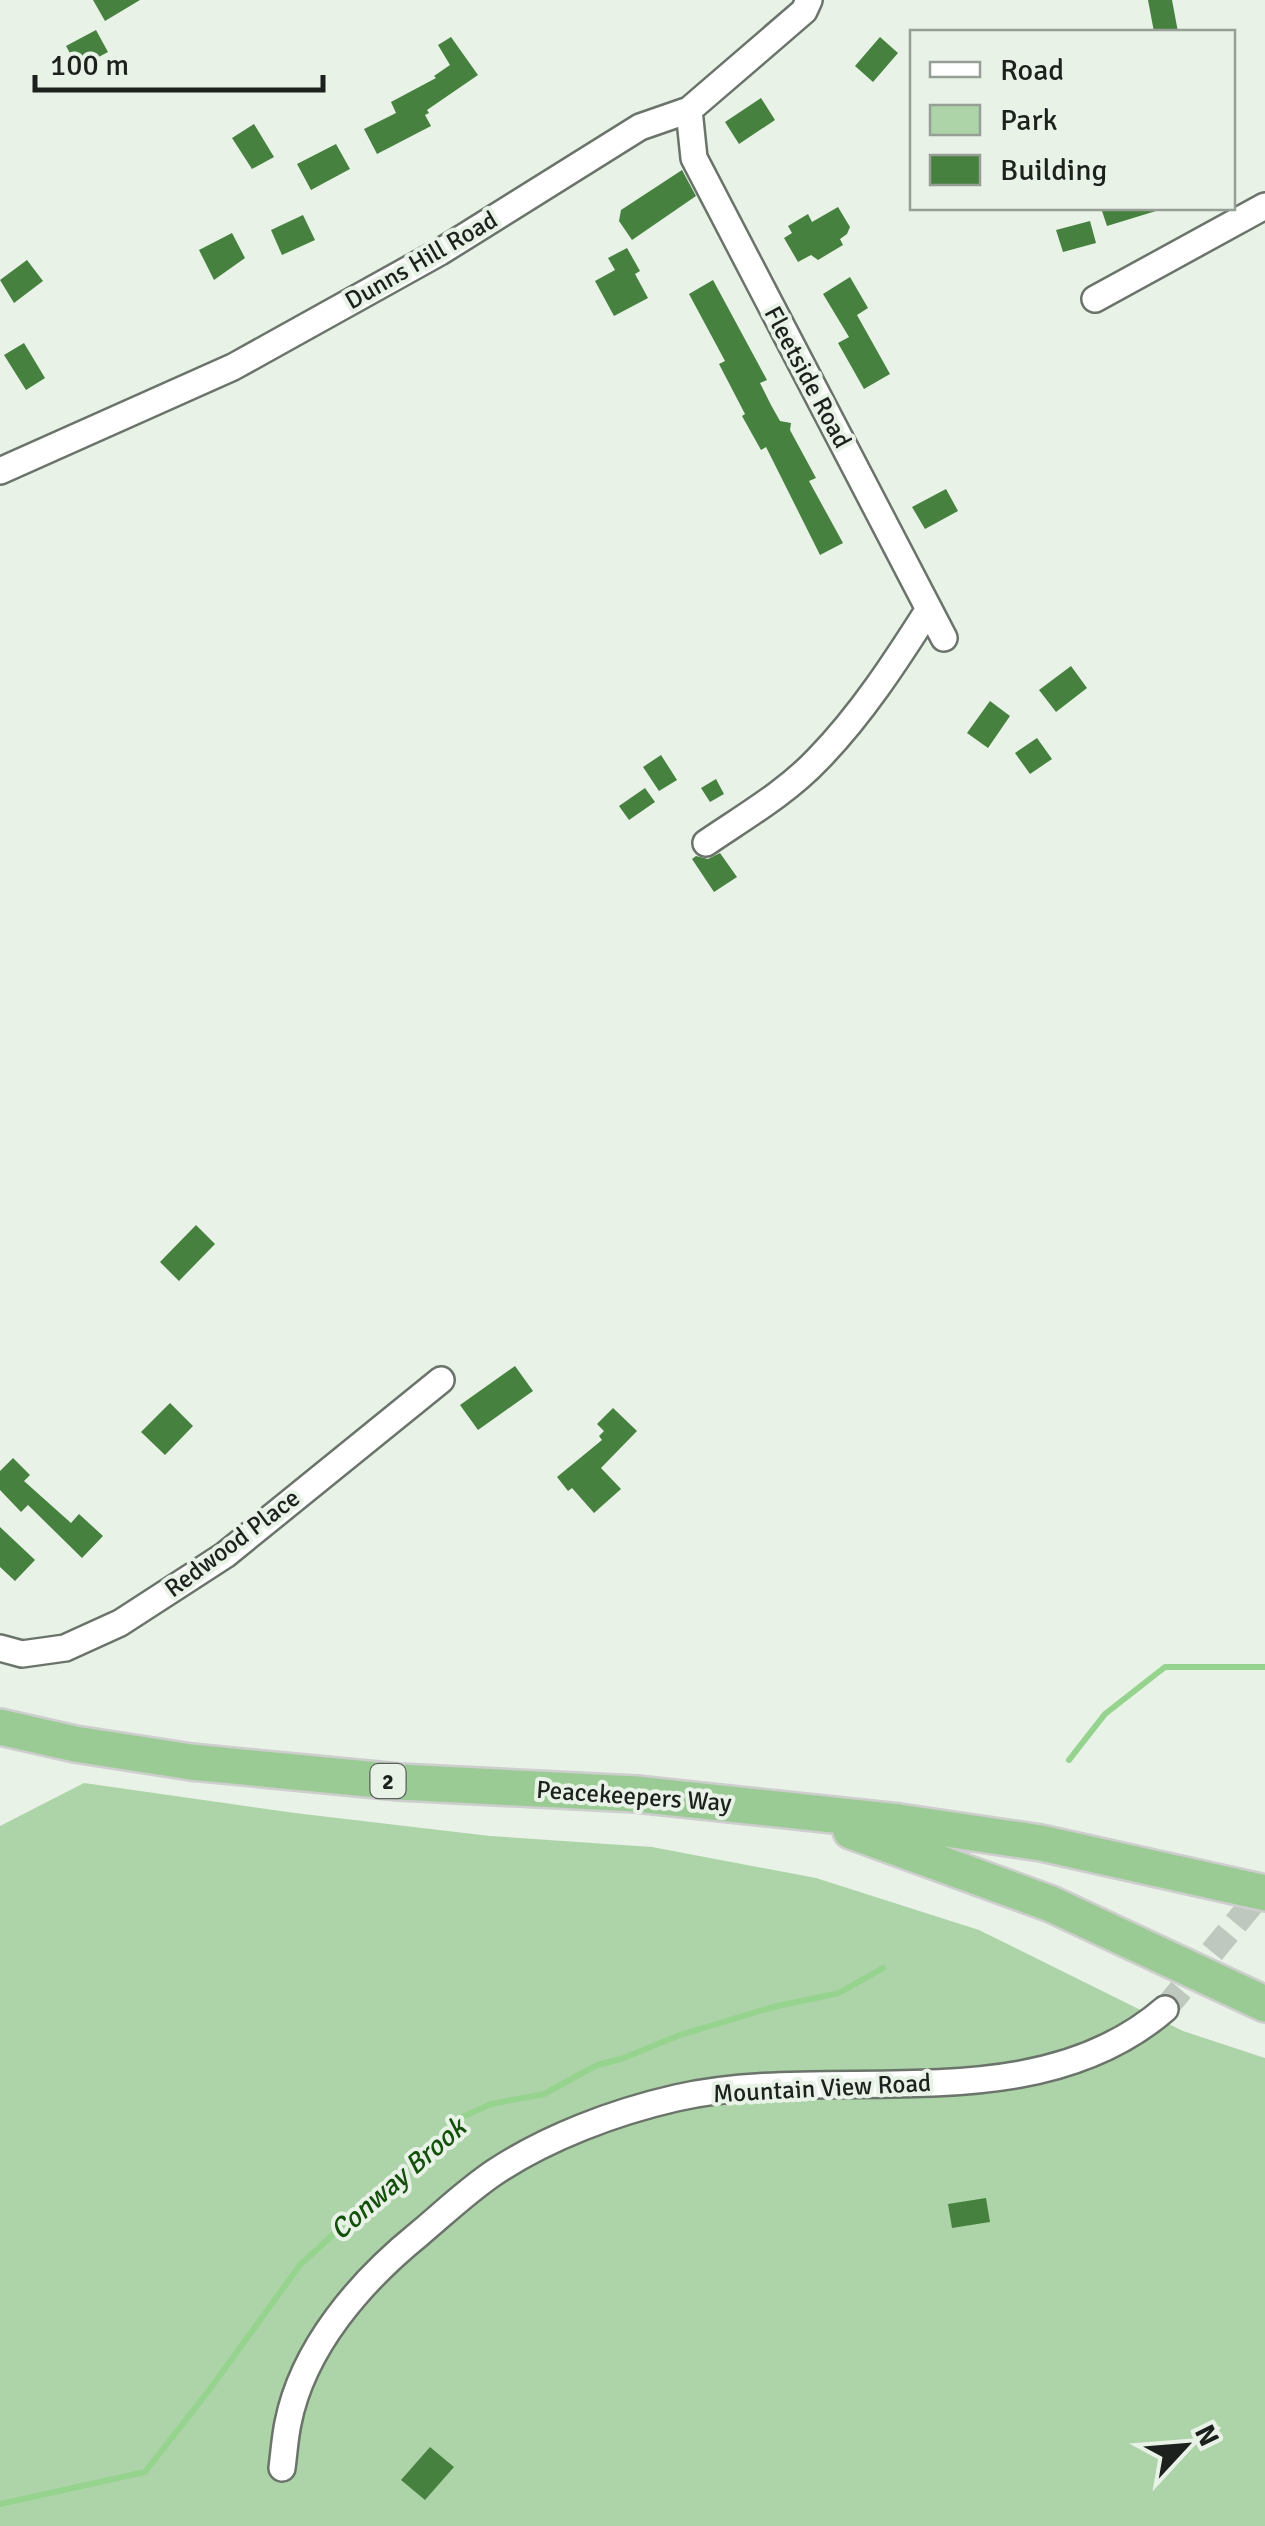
<svg xmlns="http://www.w3.org/2000/svg" width="1265" height="2526" viewBox="0 0 1265 2526" font-family="Signika,sans-serif">
<rect width="100%" height="100%" fill="#e8f2e7"/>
<path fill="#add4a8" d="M84,1783L295,1813L490,1836L652,1847L816,1878L979,1930L1183,2031L1265,2058V2526H0V1826Z"/>
<g fill="none" stroke-linecap="round" stroke-linejoin="round">
<path stroke="#96d38e" stroke-width="6" d="M1069,1760L1105,1714L1165,1667H1265
M0,2504L145,2472L210,2389L300,2265L460,2118L491,2104L544,2094L597,2065L621,2059L680,2035L773,2007L839,1993L883,1968"/>
</g>
<path fill="#47813f" d="M93,0H140L105,21Z
M1148,0H1172L1178,32H1154Z
M96,30L108,52L78,68L66,46Z
M451,37L478,75L427,110L429,113L425,115L431,126L377,154L364,129L396,113L391,102L436,78L434,76L450,65L438,45Z
M880,37L898,53L873,82L855,66Z
M761,98L775,120L739,144L725,122Z
M254,124L274,157L252,169L232,138Z
M336,144L350,169L311,190L297,164Z
M682,170L696,196L632,240L619,221L621,210Z
M838,207L850,227L847,234L840,239L843,245L818,260L811,255L798,262L784,238L792,233L788,226L808,214L812,222Z
M1101,208H1156V211L1107,226Z
M303,215L315,240L282,255L271,230Z
M1090,221L1096,243L1063,252L1056,230Z
M232,233L245,258L214,280L199,250Z
M627,248L640,271L635,274L648,298L614,316L595,281L615,270L608,258Z
M27,260L43,281L14,303L0,280Z
M850,277L868,308L857,315L890,374L864,389L838,343L849,337L823,294Z
M713,280L767,380L760,383L771,405L780,421L791,423L790,430L816,478L809,481L843,543L820,555L766,447L761,450L742,416L745,414L719,364L725,361L689,294Z
M24,343L45,378L26,390L4,355Z
M946,489L958,511L925,529L912,507Z
M1071,666L1087,688L1056,712L1039,690Z
M990,701L1010,716L988,748L967,733Z
M1037,738L1052,759L1030,774L1015,753Z
M661,755L677,780L659,791L643,767Z
M716,779L724,794L710,802L701,788Z
M645,788L655,802L629,820L619,806Z
M720,853L737,877L714,892L692,859L696,856L708,859Z
M196,1225L215,1244L179,1281L160,1262Z
M515,1366L533,1391L478,1430L460,1405Z
M170,1403L193,1426L165,1455L141,1432Z
M613,1408L637,1431L601,1468L621,1489L594,1513L572,1488L568,1491L557,1477L602,1440L599,1436L604,1431L597,1424Z
M13,1458L30,1475L24,1481L71,1523L79,1514L103,1536L82,1558L28,1505L21,1512L0,1490V1471Z
M0,1527L35,1560L15,1581L0,1567Z
M986,2198L990,2222L952,2228L948,2204Z
M430,2447L454,2467L425,2500L401,2480Z"/>
<g fill="none" stroke-linecap="round" stroke-linejoin="round">
<path stroke="#bfc8bf" stroke-width="25" stroke-dasharray="25 12" stroke-linecap="butt" d="M1165,2009L1265,1888"/>
<g stroke="#6b746a" stroke-width="30">
<path id="minor" d="M689,110L694,158L944,638
M1095,299L1265,206
M0,471L233,367L440,252L640,127L689,110L804,11L809,0
M706,843C744,817 786,793 818,759C861,715 896,661 929,609
M0,1648L22,1654L65,1648L120,1623L225,1555L441,1380
M282,2468C284,2453 285,2437 288,2423C303,2347 361,2281 419,2234C444,2213 468,2190 495,2172C548,2137 615,2112 676,2098C833,2062 1032,2124 1165,2009"/>
</g>
<g stroke="#cdcecd" stroke-width="40">
<path id="highway" d="M0,1727L75,1744L191,1762L399,1782L636,1794L899,1822L1041,1843L1265,1893
M851,1831L1051,1904L1265,2004"/>
</g>
<use href="#minor" stroke="#fff" stroke-width="25"/>
<use href="#highway" stroke="#9bcb94" stroke-width="35"/>
</g>
<g text-anchor="middle" dominant-baseline="central" stroke-width="8" stroke-linejoin="round" paint-order="stroke">
<rect fill="#e8f2e7" stroke="#5a605a" stroke-width="2.5" x="370.5" y="1764" width="35" height="34" rx="8"/>
<g font-size="22" font-weight="bold" fill="#1d211d">
<text x="388" y="1781">2</text>
</g>
<g font-size="25" fill="#1d211d" stroke="#e8f2e7">
<text transform="translate(421 260) rotate(-30)">Dunns Hill Road</text>
<text transform="translate(808 377) rotate(62)">Fleetside Road</text>
<text transform="translate(232 1543) rotate(-37)">Redwood Place</text>
<text transform="translate(634 1796) rotate(4)">Peacekeepers Way</text>
<text transform="translate(822 2088) rotate(-3)">Mountain View Road</text>
</g>
<g font-size="28" font-style="italic" fill="#14500c" stroke="#e8f2e7">
<text transform="translate(398 2179) rotate(-41)">Conway Brook</text>
</g>
</g>
<rect x="910" y="30" width="325" height="180" fill="#e8f2e7" stroke="#979e96" stroke-width="2.5"/>
<rect x="930" y="62" width="50" height="15" fill="#ffffff" stroke="#979e96" stroke-width="2.5"/>
<text x="1000" y="80" font-size="30" fill="#1d211d">Road</text>
<rect x="930" y="105" width="50" height="30" fill="#add4a8" stroke="#979e96" stroke-width="2.5"/>
<text x="1000" y="130" font-size="30" fill="#1d211d">Park</text>
<rect x="930" y="155" width="50" height="30" fill="#47813f" stroke="#979e96" stroke-width="2.5"/>
<text x="1000" y="180" font-size="30" fill="#1d211d">Building</text>
<g transform="translate(1185 2446) rotate(64)" stroke="#e8f2e7" stroke-width="8" paint-order="stroke">
<path d="M0-8L18 38L0 25L-18 38Z" fill="#1d211d"/>
<text y="-15" font-size="28" font-weight="bold" text-anchor="middle" fill="#1d211d">N</text>
</g>
<path d="M35 75v15h288v-15" fill="none" stroke="#1d211d" stroke-width="5"/>
<text x="50" y="75" font-size="30" fill="#1d211d" stroke="#e8f2e7" stroke-width="8" paint-order="stroke">100 m</text>
</svg>
